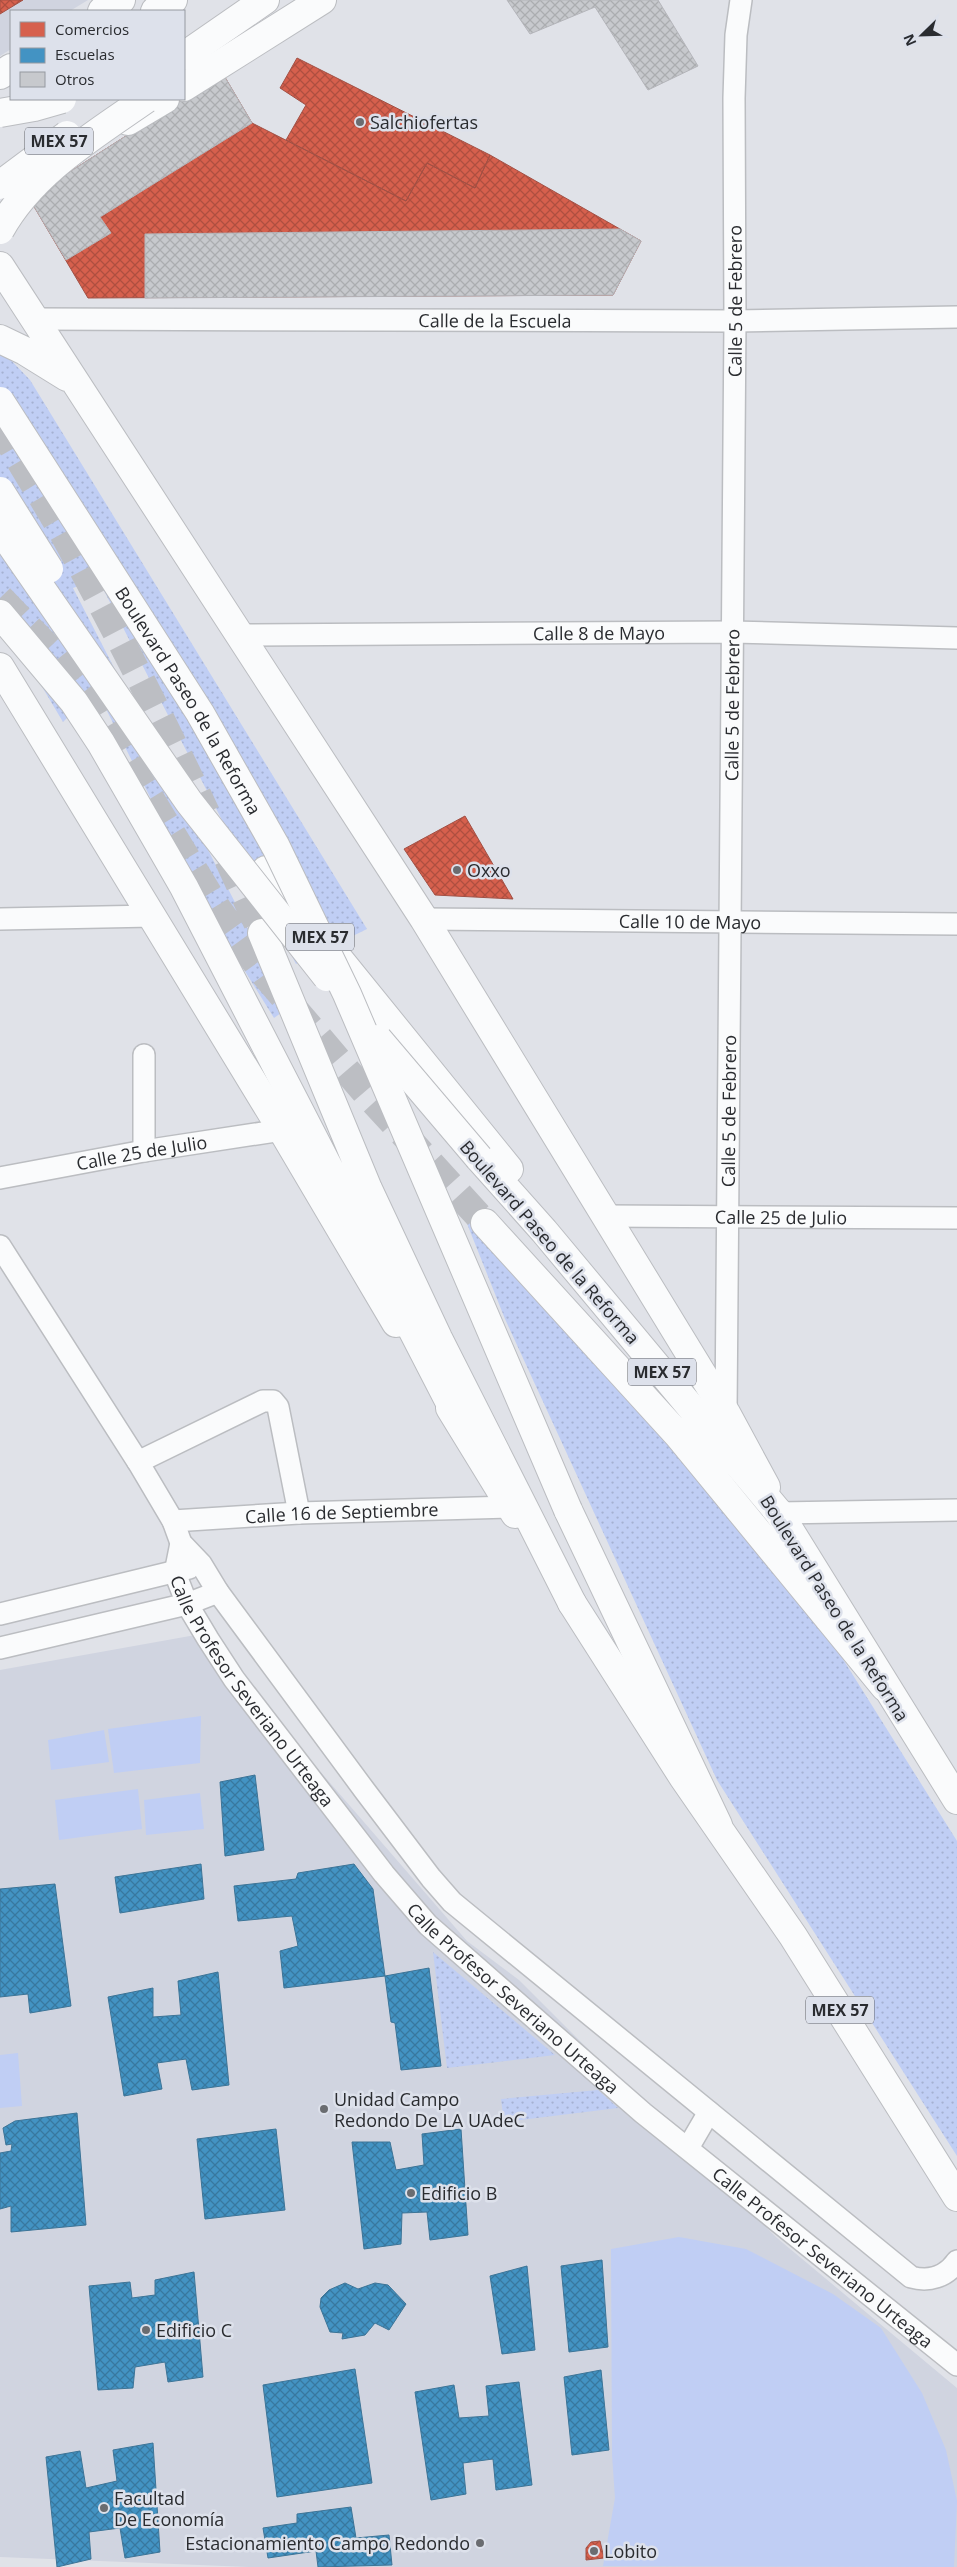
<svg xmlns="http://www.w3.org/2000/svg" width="957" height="2567" viewBox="0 0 957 2567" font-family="'Open Sans',sans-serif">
<defs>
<pattern id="green-dots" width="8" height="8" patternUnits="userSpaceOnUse" patternTransform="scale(1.25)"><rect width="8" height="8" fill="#c0cef4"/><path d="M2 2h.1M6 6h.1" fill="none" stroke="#a5b1d2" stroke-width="1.8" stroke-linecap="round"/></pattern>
<pattern id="shops-cross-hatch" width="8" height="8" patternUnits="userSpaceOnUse" patternTransform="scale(1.25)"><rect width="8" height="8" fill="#d6604d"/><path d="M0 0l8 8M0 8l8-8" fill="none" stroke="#ae4f40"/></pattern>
<pattern id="schools-cross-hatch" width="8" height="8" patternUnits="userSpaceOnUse" patternTransform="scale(1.25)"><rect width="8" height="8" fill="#4393c3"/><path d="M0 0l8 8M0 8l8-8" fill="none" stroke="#38789f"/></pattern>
<pattern id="building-cross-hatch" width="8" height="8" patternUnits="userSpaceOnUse" patternTransform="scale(1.25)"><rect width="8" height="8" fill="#c7c9cd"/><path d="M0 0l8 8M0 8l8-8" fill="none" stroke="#abadb0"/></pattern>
</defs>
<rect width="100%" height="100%" fill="#e0e2e8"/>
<path fill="#d0d4e0" d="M0,0H88L70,11H11V49L0,56Z
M201,1634L467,1941L519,1980L777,2238L957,2388V2567H249L0,2557V1670Z"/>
<path fill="url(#green-dots)" d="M0,354L7,356L30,380L367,929L296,964L98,579L73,588L240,912L285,1010L274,1018L204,905L96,689L63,722L0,616Z
M458,1201L674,1437L819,1621L957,1841V2156L717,1780L505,1319Z
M433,1952L555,2055L447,2068Z
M598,2090L618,2108L504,2122L501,2099Z"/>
<path fill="#c0cef4" d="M201,1716L200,1763L114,1773L108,1729Z
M104,1730L109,1762L51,1770L48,1740Z
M138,1789L142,1829L59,1840L55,1800Z
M200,1793L204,1829L146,1835L144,1800Z
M18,2053L22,2106L0,2108V2055Z
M679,2237L746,2249L833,2294L881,2328L922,2393L946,2450L957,2501L954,2567L603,2566L615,2498L612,2455L611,2249Z"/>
<path fill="url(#shops-cross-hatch)" stroke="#a25044" d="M0,0H23L0,14Z
M297,58L490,155L475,188L427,163L406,201L286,140L306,105L280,88Z
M223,74L252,123L406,201L427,163L475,188L490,155L641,241L613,295L88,298L29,198Z
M465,816L513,899L435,895L404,849Z
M600,2541L604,2558L586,2560V2548L591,2542Z"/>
<path fill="url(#schools-cross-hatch)" stroke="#3c7497" d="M255,1775L264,1850L225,1856L220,1782Z
M201,1864L204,1899L120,1913L115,1877Z
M354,1864L373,1889L385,1976L284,1988L280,1951L298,1946L292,1916L238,1921L234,1886L296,1879L298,1873Z
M55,1884L71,2006L30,2013L28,1994L0,1997V1889Z
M429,1968L441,2066L401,2070L395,2023L391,2022L385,1976Z
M218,1972L229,2085L192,2090L186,2059L157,2063L162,2089L124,2096L108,1997L153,1988V2017L181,2015L178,1981Z
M77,2113L86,2225L11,2232V2206L0,2209V2153L11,2151L12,2144L6,2145L3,2128L15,2121Z
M276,2129L285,2210L205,2219L197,2139Z
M461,2129L468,2235L430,2240L427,2212L402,2213L401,2244L364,2249L352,2142H390L396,2170L424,2165L422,2134Z
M602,2260L608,2347L569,2352L561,2266Z
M527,2266L535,2350L502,2354L490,2276Z
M194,2272L203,2377L168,2382L165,2362L135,2367L133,2388L98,2390L89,2286L130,2282L132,2298L155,2295V2280Z
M345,2283L358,2289L375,2283L388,2285L406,2304L389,2330L375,2323L365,2335L342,2339L343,2333L330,2332L320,2307L321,2298L329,2290Z
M355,2369L372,2483L277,2497L263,2385Z
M601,2370L609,2450L572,2455L564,2377Z
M519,2382L532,2485L496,2490L493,2459L463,2463L466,2494L431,2500L415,2392L454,2385L459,2418L489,2416L486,2386Z
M153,2443L160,2552L125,2558L120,2528L89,2532L91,2559L57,2567L46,2457L80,2451L86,2488L117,2481L113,2450Z
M351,2507L356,2538L389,2535L392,2565L318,2567L316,2551L268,2558L263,2528L297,2523V2514Z"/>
<path fill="url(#building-cross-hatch)" stroke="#b4b5ba" d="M507,0H658L698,66L648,90L595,7L530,34Z
M223,74L252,123L100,217L111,233L66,260L29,198Z
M620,229L641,241L613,295L145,298V234Z"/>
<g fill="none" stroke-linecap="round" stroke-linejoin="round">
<path stroke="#bcbec3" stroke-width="28" stroke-dasharray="28 14" stroke-linecap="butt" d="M0,424C18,460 41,494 61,529C112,622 161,717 206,813
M0,598L58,658L86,693L217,908L265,975L366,1093L485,1223
M228,859L262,933"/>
<g stroke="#bbbdc1" stroke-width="24">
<g id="street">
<path id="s1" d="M33,319L735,321L957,317"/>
<path id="s2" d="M241,635L732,632L957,638"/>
<path d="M0,919L153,916"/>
<path id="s3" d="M424,919L957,924"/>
<path d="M144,1151V1055"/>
<path id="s4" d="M0,1178L144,1151L282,1130"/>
<path id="s5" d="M605,1216L957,1218"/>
<path d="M0,1246L138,1462L173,1521L181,1543L201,1564L218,1592L365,1791L431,1878L452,1902L911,2277C929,2282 946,2277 957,2261"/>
<path id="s6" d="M726,1413L735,321L734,98L736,35L741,0"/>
<path d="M138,1462L263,1401H273L278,1407L299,1513"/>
<path d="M779,1513L957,1510"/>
<path id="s7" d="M173,1521L299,1513L510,1507"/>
<path id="s8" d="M181,1543L175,1573L187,1604L208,1639L234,1679L384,1874L428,1925L643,2113L957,2365"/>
<path d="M0,1614L189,1568"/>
<path d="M0,1648L187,1604L218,1592"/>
<path d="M688,2148L709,2112"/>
</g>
</g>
<g stroke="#bbbdc1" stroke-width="30">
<path id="secondary" d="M102,11L121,0
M0,75L11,68
M184,87L322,0
M128,121L165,99
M0,266L424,919L726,1413L766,1487
M0,339L25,351L67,377
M0,667L282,1130L396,1323
M450,1408L515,1514"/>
</g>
<g stroke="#bbbdc1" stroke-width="30">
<path id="primary" d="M779,1513L957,1800
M572,1603L683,1777L793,1936L957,2197"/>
</g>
<g stroke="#bbbdc1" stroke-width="30">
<path id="highway" d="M155,11L173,0
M184,56L265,0
M0,614L74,702L101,743L184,887L463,1428
M266,870L304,917
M262,933L368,1189L438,1338L572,1603
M330,948L509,1169
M479,1158L544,1231L779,1513
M485,1223L679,1436L885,1687
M568,1510L718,1825"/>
</g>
<use href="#street" stroke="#fafbfc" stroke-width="21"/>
<use href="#secondary" stroke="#fafbfc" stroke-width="28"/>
<use href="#primary" stroke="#fafbfc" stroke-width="28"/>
<use href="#highway" stroke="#fafbfc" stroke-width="28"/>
<g stroke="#bbbdc1" stroke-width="30" stroke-linecap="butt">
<g id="highway-bridge">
<path d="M0,113L34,107L62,99"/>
<path d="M0,185L67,135"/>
<path d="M0,230C32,172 93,136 146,99"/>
<path id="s9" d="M0,401L200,713L276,847L347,994L568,1510"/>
<path d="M0,491L49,569"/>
<path d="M0,529L189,802L327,977"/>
<path d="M378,1039L479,1158"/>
</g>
</g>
<use href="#highway-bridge" stroke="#fafbfc" stroke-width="28"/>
</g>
<g fill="#6a6c70" stroke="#dde1eb" stroke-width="2">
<circle cx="360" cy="122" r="5"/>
<circle cx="457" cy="870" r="5"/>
<circle cx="324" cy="2109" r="5"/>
<circle cx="411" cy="2193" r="5"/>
<circle cx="146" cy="2330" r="5"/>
<circle cx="104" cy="2508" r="5"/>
<circle cx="480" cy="2543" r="5"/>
<circle cx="594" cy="2551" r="5"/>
</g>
<g text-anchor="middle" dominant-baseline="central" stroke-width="5" stroke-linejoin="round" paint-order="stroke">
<g fill="#dde1eb" stroke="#606268" stroke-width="1">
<rect x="25" y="127.5" width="68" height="27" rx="4"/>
<rect x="286" y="923.5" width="68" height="27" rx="4"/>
<rect x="628" y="1358.5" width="68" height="27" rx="4"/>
<rect x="806" y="1996.5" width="68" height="27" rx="4"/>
</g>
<g font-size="16" font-weight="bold" fill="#2a2c30">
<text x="59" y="141">MEX 57</text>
<text x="320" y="937">MEX 57</text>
<text x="662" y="1372">MEX 57</text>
<text x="840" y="2010">MEX 57</text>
</g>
<g font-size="18" fill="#2a2c30" stroke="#dde1eb" text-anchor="start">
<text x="370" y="122">Salchiofertas</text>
<text x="467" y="870">Oxxo</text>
<text x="334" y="2099">Unidad Campo<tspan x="334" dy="21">Redondo De LA UAdeC</tspan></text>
<text x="421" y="2193">Edificio B</text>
<text x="156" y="2330">Edificio C</text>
<text x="114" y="2498">Facultad<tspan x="114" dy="21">De Economía</tspan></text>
<text x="470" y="2543" text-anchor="end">Estacionamiento Campo Redondo</text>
<text x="604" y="2551">Lobito</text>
</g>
<g font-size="18" fill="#2a2c30" stroke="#dde1eb">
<text stroke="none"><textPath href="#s6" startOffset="1112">Calle 5 de Febrero</textPath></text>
<text stroke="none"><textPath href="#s1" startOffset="462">Calle de la Escuela</textPath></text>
<text stroke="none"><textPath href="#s2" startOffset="358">Calle 8 de Mayo</textPath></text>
<text stroke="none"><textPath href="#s9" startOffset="354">Boulevard Paseo de la Reforma</textPath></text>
<text stroke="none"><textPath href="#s6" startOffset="708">Calle 5 de Febrero</textPath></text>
<text stroke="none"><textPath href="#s3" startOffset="266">Calle 10 de Mayo</textPath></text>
<text stroke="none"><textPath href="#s6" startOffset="302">Calle 5 de Febrero</textPath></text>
<text stroke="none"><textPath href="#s4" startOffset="144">Calle 25 de Julio</textPath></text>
<text stroke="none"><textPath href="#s5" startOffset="176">Calle 25 de Julio</textPath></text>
<text transform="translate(550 1242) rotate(49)">Boulevard Paseo de la Reforma</text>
<text stroke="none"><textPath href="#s7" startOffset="169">Calle 16 de Septiembre</textPath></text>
<text transform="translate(835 1608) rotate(58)">Boulevard Paseo de la Reforma</text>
<text stroke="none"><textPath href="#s8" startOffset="172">Calle Profesor Severiano Urteaga</textPath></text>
<text stroke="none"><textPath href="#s8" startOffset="578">Calle Profesor Severiano Urteaga</textPath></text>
<text stroke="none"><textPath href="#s8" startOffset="982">Calle Profesor Severiano Urteaga</textPath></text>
</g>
</g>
<rect x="10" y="10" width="175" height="90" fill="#dde1eb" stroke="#9599a0"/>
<rect x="20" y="22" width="25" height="15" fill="#d6604d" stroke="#9599a0"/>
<text x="55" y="35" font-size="15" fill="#2a2c30">Comercios</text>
<rect x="20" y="48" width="25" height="15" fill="#4393c3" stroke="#9599a0"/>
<text x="55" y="60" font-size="15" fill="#2a2c30">Escuelas</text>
<rect x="20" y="72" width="25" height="15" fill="#c7c9cd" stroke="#9599a0"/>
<text x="55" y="85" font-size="15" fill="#2a2c30">Otros</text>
<g transform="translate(922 35) rotate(247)" stroke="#dde1eb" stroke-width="4" paint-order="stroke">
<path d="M0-4L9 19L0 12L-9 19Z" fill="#2a2c30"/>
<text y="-8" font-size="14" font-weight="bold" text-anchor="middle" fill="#2a2c30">N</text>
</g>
</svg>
